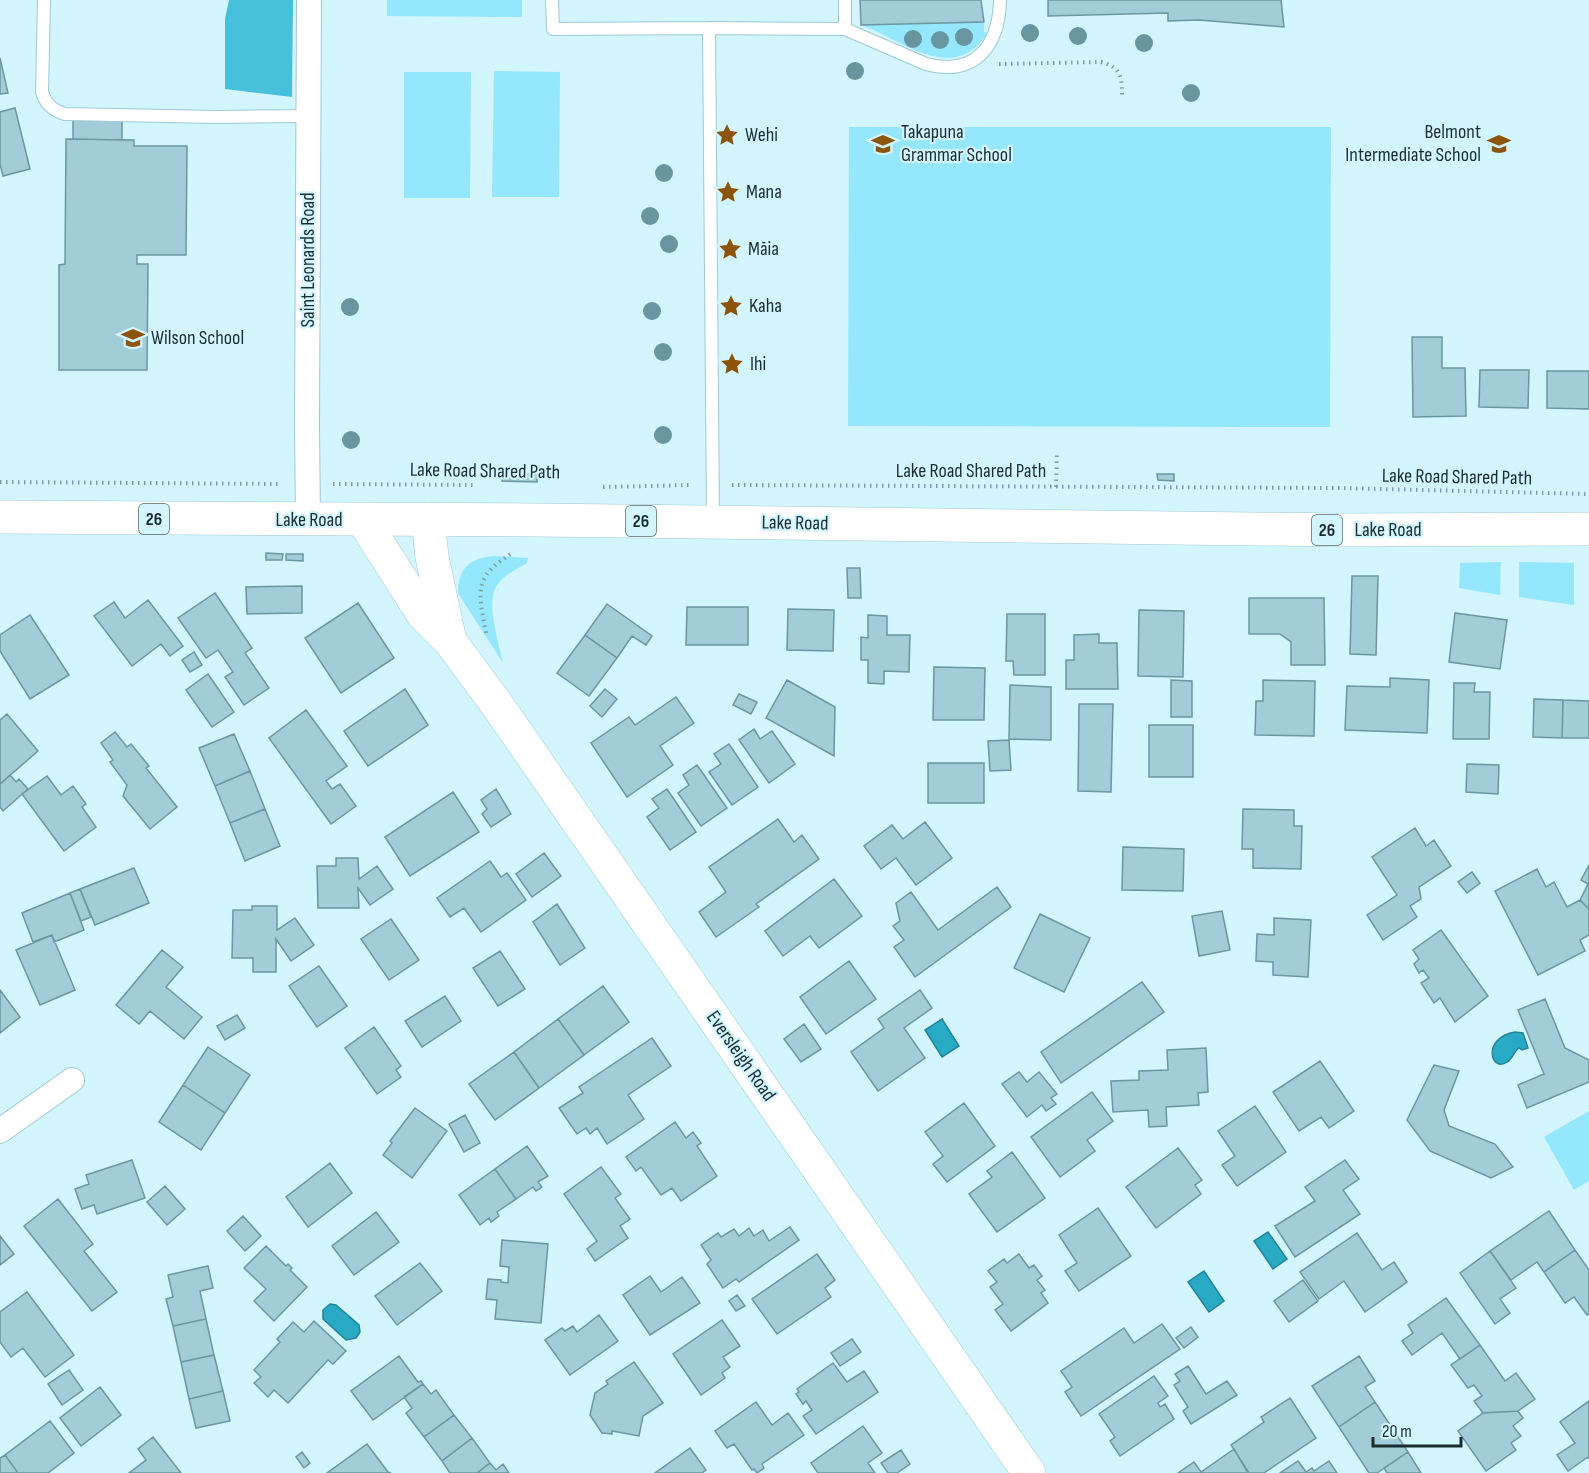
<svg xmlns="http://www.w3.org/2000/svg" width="1589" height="1473" viewBox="0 0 1589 1473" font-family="'Sofia Sans Condensed',sans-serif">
<rect width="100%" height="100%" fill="#d2f5fe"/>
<path fill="#94e7fc" d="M387,0H522V17L387,16Z
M984,22V31L987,34C952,86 902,39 861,25Z
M494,71L560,72L559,197H492Z
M404,72H471L470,198H404Z
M849,127H1331L1330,427L848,426Z
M494,556L528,558L527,563C515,570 501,576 495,589C487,605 499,645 503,663L458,593C458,568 470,558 494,556Z
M1501,562L1500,595L1459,588L1460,563Z
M1519,562L1574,563V605L1519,597Z
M1589,1111V1181L1574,1190L1544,1137Z"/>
<path fill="#47c0db" d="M229,0H293L292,97L225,89V19Z"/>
<path fill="#28a9c4" stroke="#248498" stroke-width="1.5" d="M942,1019L959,1046L942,1057L925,1030Z
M1515,1032L1523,1033L1528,1048L1522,1050L1519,1048C1513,1052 1513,1059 1507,1062C1491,1073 1481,1038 1515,1032Z
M1268,1232L1287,1259L1273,1269L1254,1241Z
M1204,1271L1224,1301L1209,1312L1188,1282Z
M330,1304L336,1305L359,1325L360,1332L356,1338L346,1340L323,1319V1310Z"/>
<path fill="#a1ccd8" stroke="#6c96a1" stroke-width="1.5" d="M860,0H981L984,22L861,25Z
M1048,0H1281L1284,27L1199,20L1168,21V13L1048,16Z
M0,58L8,93L0,94Z
M15,108L30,169L3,176L0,164V112Z
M73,112H122V140L73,139Z
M66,139L134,140V146H187L186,255H137V264H148L147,370H59V265L65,264Z
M1412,337H1442V368H1465L1466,416L1413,417Z
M1480,370H1529L1528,408L1479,407Z
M1547,371H1589V409L1547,408Z
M502,474H537V482L502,481Z
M1157,474H1174V481L1158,480Z
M266,553L283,554L282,560H266Z
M286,554H303V561L286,560Z
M847,568H860L861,598H848Z
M1352,576H1378L1376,655L1350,654Z
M302,586V613L247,614L246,587Z
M215,593L252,648L245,653L269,688L244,705L225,677L233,672L218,650L206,658L178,618Z
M1249,598H1324L1325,665H1291V642L1280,634H1249Z
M148,600L183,646L170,656L161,644L132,666L94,616L114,602L125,618Z
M358,603L394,658L341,693L305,638Z
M607,604L652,636L646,645L632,636L617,658L585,635Z
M687,607H748V645H686Z
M788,609L834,610L833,651L787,650Z
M1139,610L1184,611L1183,677L1138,676Z
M1455,613L1507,620L1500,669L1449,662Z
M1007,614H1045V675H1014L1013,661H1006Z
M30,615L69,675L30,699L0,651V635Z
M868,615L887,616V635H910L909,672L884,671V684L868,683V660H861V637L868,638Z
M1099,634V643H1117L1118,689H1066V660H1074V635Z
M585,635L617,658L589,696L557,673Z
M194,652L202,665L190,672L182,660Z
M934,667L985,668L984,720H933Z
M208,674L234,712L212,727L186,690Z
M1390,678L1429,680L1427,733L1345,730L1347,686L1390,687Z
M787,680L835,707L834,756L766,718Z
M1171,680L1192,681V717H1171Z
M1263,680L1315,681L1314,736L1255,735L1256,701H1263Z
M1454,683H1475L1474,692H1490L1489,739H1453Z
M1010,685L1051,687V740L1009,739Z
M405,689L428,725L368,766L344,731Z
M605,689L617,699L602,717L590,706Z
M739,694L757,702L751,714L733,705Z
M676,697L694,723L660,746L673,765L627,797L591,743L629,717L635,725Z
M1534,699L1563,700L1562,738L1533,737Z
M1563,700L1589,701V738H1562Z
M1079,704H1113L1111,792L1078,791Z
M306,710L347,766L326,781L332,789L340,784L356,806L331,824L269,738Z
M7,714L38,751L0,784V720Z
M1149,725H1193V777H1149Z
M754,729L760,739L772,731L795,764L769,783L739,740Z
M115,732L127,747L131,744L149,766L146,768L177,807L150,829L123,796L127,785L110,762L113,760L101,743Z
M234,734L250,771L215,786L199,748Z
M1009,740L1011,770L990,771L988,741Z
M729,744L758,787L732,805L709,772L721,764L714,754Z
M928,763H984V803H928Z
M1467,764L1499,765L1498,794L1466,792Z
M697,765L727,808L701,826L678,793L689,785L683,775Z
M250,771L265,809L230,823L215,786Z
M10,775L16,782L19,779L28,789L3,811L0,807V784Z
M47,776L61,795L73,786L86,804L82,807L96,827L64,851L22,794Z
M496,789L511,814L491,827L482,814L487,809L481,800Z
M667,789L696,832L670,850L647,817L659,808L652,799Z
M453,792L479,832L410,876L385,837Z
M265,809L280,846L245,861L230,823Z
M1243,809L1294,810V826H1302L1301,869L1253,868V849H1242Z
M778,819L794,842L802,835L819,859L756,904L759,907L716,937L699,912L726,892L709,867Z
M925,822L952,858L916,885L896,858L881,869L864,846L892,825L903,839Z
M1415,828L1426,846L1434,840L1451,866L1419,887L1421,899L1410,906L1417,917L1383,940L1367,915L1397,895L1372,857Z
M1123,847L1184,849L1183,891L1122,890Z
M544,853L561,876L532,897L516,874Z
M336,858H358L359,879L377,866L393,889L370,905L358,888L359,908H318L317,866H336Z
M490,861L501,877L507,873L526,900L481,932L464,908L450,917L437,898Z
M1589,865V909L1580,900L1588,884L1581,880Z
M134,868L149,903L95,925L80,889Z
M1537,869L1546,887L1554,882L1567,907L1580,900L1589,909V935L1580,940L1585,951L1538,975L1495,891Z
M1472,872L1480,883L1467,893L1458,882Z
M834,879L862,916L819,948L810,936L783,956L765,931Z
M997,887L1011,907L915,977L894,947L904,940L893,926L900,921L896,903L911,892L938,930Z
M80,889L91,917L81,921L70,893Z
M70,893L84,930L54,942L52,935L33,942L22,913Z
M557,904L585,948L560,965L533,922Z
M252,906H277V930L295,918L314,945L291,961L276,939V972H253V958H232L233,910H252Z
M1222,911L1230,950L1199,956L1192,916Z
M1040,914L1090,938L1064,992L1014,968Z
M1274,918L1311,920L1308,977L1273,975V962L1256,961L1257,934L1274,935Z
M391,919L419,960L389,980L361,939Z
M1441,930L1488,996L1455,1022L1440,998L1434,1003L1421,983L1429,978L1423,970L1419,973L1414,964L1419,959L1413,950Z
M52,935L75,990L40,1005L16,950Z
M162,950L183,967L166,987L202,1017L184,1039L150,1011L139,1024L116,1005Z
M500,951L525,989L498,1006L473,968Z
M849,961L876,999L826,1034L800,997Z
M319,966L347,1006L317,1027L289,986Z
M1142,982L1164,1012L1061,1083L1041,1052Z
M603,986L629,1022L584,1055L558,1019Z
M0,990L20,1017L0,1033Z
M920,990L932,1008L904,1028L925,1058L878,1091L851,1052L884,1028L878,1019Z
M445,996L461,1021L422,1047L405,1021Z
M1545,999L1565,1048L1589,1060V1082L1527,1108L1518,1085L1544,1074L1518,1010Z
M237,1015L245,1028L225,1040L217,1026Z
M558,1019L584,1055L539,1088L514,1052Z
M804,1024L821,1049L801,1062L784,1039Z
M374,1027L401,1066L396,1070L401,1077L377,1094L345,1048Z
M652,1038L671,1066L628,1095L644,1119L607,1144L597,1128L590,1134L586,1128L577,1134L559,1108L583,1093L579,1087Z
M208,1047L250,1075L225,1113L183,1085Z
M1206,1048L1208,1092L1198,1093L1199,1105L1166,1107L1167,1126L1149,1127L1148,1110L1113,1112L1111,1081L1139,1080V1071L1168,1070L1167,1050Z
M514,1052L539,1088L495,1120L469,1084Z
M1320,1061L1354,1111L1329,1128L1321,1117L1299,1131L1273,1092Z
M1434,1065L1459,1071L1444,1110L1449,1126L1495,1144L1513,1167L1491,1178L1430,1151L1407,1120Z
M1019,1072L1027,1082L1039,1072L1057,1094L1051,1098L1056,1104L1046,1111L1042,1105L1027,1117L1002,1084Z
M183,1085L225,1113L201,1150L159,1122Z
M1092,1092L1113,1121L1087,1140L1095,1151L1060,1177L1031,1137Z
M964,1103L995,1146L947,1182L933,1164L943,1156L925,1132Z
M1255,1106L1286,1152L1237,1186L1222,1165L1235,1156L1218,1131Z
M415,1108L447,1131L412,1178L383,1155L392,1143L390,1141Z
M465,1115L480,1143L464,1152L449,1124Z
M675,1122L686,1138L693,1132L701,1143L697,1146L717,1176L681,1201L672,1188L661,1195L641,1167L636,1171L626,1157Z
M527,1146L548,1176L538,1182L542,1187L536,1191L533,1187L516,1199L495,1169Z
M1178,1148L1202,1180L1195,1185L1201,1194L1156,1228L1126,1187Z
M1012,1152L1045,1198L997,1232L969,1194L992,1177L987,1171Z
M132,1160L145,1198L97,1214L94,1205L82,1209L75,1189L89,1184L86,1175Z
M1345,1160L1359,1179L1343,1190L1360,1214L1295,1257L1275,1226L1315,1201L1305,1187Z
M330,1163L352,1193L308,1227L286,1197Z
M601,1167L621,1194L615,1198L630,1219L620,1226L628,1238L595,1261L587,1249L597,1241L564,1194Z
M495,1169L516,1199L497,1212L499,1216L491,1222L489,1218L480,1225L459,1195Z
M165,1186L185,1209L167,1225L147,1202Z
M58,1199L93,1244L84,1251L117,1292L92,1311L24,1226Z
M1098,1208L1131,1256L1079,1291L1065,1271L1077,1263L1059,1235Z
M1549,1211L1575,1250L1544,1272L1537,1262L1511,1280L1490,1251Z
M376,1212L399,1242L354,1275L332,1246Z
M243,1216L261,1236L245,1251L227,1231Z
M790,1227L799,1240L739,1282L736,1279L723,1288L707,1264L711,1260L701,1245L718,1233L721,1237L734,1229L739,1236L749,1228L754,1236L763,1230L769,1241Z
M1357,1233L1382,1270L1394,1262L1407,1282L1365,1312L1344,1281L1319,1299L1300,1272Z
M0,1236L14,1254L0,1265Z
M502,1240L548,1244L541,1323L495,1319L497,1300L486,1299L488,1279L501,1280V1282L508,1283L509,1267L500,1266Z
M266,1246L286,1266L288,1264L292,1268L290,1270L307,1287L274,1321L254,1301L266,1289L244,1268Z
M1575,1250L1589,1270V1314L1587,1315L1574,1297L1565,1303L1544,1272Z
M1490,1251L1516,1288L1500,1299L1510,1313L1495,1324L1460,1273Z
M817,1254L835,1280L825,1288L831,1297L777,1334L752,1299Z
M1019,1254L1029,1268L1034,1265L1042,1276L1037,1280L1045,1290L1041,1293L1048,1303L1011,1331L995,1310L1003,1304L990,1287L997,1282L988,1271L1004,1259L1007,1263Z
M420,1263L442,1291L397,1325L375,1296Z
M208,1266L213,1288L200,1291L206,1319L173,1326L166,1299L173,1297L168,1275Z
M650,1276L661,1292L682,1277L700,1303L650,1335L623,1295Z
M1303,1280L1318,1301L1289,1322L1274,1301Z
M27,1292L74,1355L45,1377L23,1348L11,1357L0,1342V1312Z
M737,1295L745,1306L736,1311L729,1301Z
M1446,1298L1480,1345L1460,1359L1442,1333L1412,1355L1402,1341L1413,1333L1408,1325Z
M599,1315L618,1341L570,1375L545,1340L562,1328L565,1331L573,1326L577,1332Z
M206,1319L214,1355L181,1362L173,1326Z
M722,1320L740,1346L723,1357L730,1367L722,1373L725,1378L701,1395L673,1354Z
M314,1321L346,1351L333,1364L328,1360L288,1403L274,1390L268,1397L254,1383L261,1377L254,1370L280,1342L277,1339L293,1322L304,1332Z
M1162,1324L1180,1349L1081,1416L1065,1392L1072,1387L1061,1371L1124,1328L1134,1343Z
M1191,1327L1198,1337L1184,1348L1176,1338Z
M852,1339L861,1352L840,1366L831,1353Z
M1480,1345L1505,1381L1516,1373L1535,1399L1518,1411L1483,1413L1474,1401L1482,1396L1474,1385L1468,1388L1451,1365Z
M214,1355L223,1391L189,1399L181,1362Z
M399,1356L418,1382L421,1381L423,1384L373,1420L351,1391Z
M1359,1356L1375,1381L1365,1387L1375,1402L1339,1427L1312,1386Z
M634,1362L663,1403L643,1416L639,1436L612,1431V1434L602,1433L590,1415L595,1393L608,1384L606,1381Z
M833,1363L847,1382L864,1371L878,1392L816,1434L803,1416L812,1410L806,1401L803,1404L796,1394L799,1392L797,1389Z
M1188,1366L1206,1394L1227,1381L1237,1395L1191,1424L1183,1411L1188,1407L1174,1385L1180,1381L1175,1374Z
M69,1370L83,1390L62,1405L48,1384Z
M1154,1376L1168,1396L1158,1403L1160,1407L1165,1404L1174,1419L1120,1456L1110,1441L1115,1437L1099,1414Z
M423,1384L431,1394L436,1390L454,1415L424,1437L406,1413L412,1408L404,1397Z
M100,1387L121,1415L81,1446L60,1418Z
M223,1391L230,1421L196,1428L189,1399Z
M1290,1398L1316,1438L1264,1473H1249L1231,1445L1264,1422L1261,1417Z
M1589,1401V1459L1588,1457L1568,1471L1557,1455L1575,1443L1560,1422Z
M756,1402L772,1425L788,1413L804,1435L762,1464L764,1468L757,1473L754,1469L752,1470L734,1444L727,1448L715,1431Z
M1375,1402L1408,1452L1377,1473H1369L1339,1427Z
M1518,1411L1523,1418L1513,1426L1521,1436L1511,1443L1516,1450L1486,1471L1458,1431L1483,1413Z
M454,1415L472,1438L442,1461L424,1437Z
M50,1421L74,1453L48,1473H18L5,1455Z
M863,1426L882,1453L868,1463L875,1473H818L811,1463Z
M153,1437L181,1473H129L146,1460L138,1449Z
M472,1438L490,1463L477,1473H450L442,1461Z
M367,1444L388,1472L391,1473H327Z
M690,1448L706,1470L702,1473H655Z
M1234,1449L1248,1473H1178L1194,1462L1201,1472Z
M901,1450L910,1464L897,1473H888L881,1463Z
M302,1452L310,1463L304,1468L296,1457Z
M1408,1452L1421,1473H1387L1384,1468Z
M5,1455L18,1473H0V1458Z
M1298,1461L1306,1472L1312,1468L1314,1471L1329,1461L1337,1473H1280Z
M490,1463L496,1470L503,1464L509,1473H477Z"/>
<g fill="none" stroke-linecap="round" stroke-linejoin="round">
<g stroke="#9ec9d4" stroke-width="14">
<path id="lane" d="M44,0L42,92C46,104 52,110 65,114L217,117L309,116
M552,0L553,29L709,28
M845,29L926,64C975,77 999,46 1000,0
M713,519L709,28L845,29V0"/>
</g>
<g stroke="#9ec9d4" stroke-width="26">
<path id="street" d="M308,520L307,426L309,0
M0,1131L72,1080"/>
</g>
<g stroke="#9ec9d4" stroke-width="34">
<path id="secondary" d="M428,519L432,557L450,641
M363,520L423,614L450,641L500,709L1029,1473"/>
</g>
<g stroke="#9ec9d4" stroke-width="34">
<path id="primary" d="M0,517L537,520L1341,530L1589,529"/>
</g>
<path stroke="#819ca3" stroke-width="4" stroke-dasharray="1.5 4.5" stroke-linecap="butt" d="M999,64L1101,62C1123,68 1122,80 1122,99
M0,482L280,484
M333,484L475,485
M732,485L1339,488L1589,494
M603,487L691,485
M1056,487L1057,452
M486,633C478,590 473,577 514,552"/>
<use href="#lane" stroke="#fff" stroke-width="12"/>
<use href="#street" stroke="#fff" stroke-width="24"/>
<use href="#secondary" stroke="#fff" stroke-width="33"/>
<use href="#primary" stroke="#fff" stroke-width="33"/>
</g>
<g fill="#68959f">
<circle cx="1030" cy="33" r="9"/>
<circle cx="1078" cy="36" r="9"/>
<circle cx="964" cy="37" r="9"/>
<circle cx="913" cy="39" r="9"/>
<circle cx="940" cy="40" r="9"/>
<circle cx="1144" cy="43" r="9"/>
<circle cx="855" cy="71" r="9"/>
<circle cx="1191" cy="93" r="9"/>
<circle cx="664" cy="173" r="9"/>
<circle cx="650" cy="216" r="9"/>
<circle cx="669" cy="244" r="9"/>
<circle cx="350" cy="307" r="9"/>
<circle cx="652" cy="311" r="9"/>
<circle cx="663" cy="352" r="9"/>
<circle cx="663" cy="435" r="9"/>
<circle cx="351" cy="440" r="9"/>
</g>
<defs>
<g id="sight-bare" transform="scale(1.8)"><path d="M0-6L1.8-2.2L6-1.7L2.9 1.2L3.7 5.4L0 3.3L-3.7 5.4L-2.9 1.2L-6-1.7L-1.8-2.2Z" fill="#8c5409" stroke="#d2f5fe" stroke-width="2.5" paint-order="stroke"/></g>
<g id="school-bare" transform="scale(1.8)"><path d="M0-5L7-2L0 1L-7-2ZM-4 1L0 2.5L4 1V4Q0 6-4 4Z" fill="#8c5409" stroke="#d2f5fe" stroke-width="2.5" paint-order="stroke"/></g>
</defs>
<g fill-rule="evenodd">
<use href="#sight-bare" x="727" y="135"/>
<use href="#school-bare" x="883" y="144"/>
<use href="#school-bare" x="1499" y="144"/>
<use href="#sight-bare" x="728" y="192"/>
<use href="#sight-bare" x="730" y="249"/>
<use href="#sight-bare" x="731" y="306"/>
<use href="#school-bare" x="133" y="338"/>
<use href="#sight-bare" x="732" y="364"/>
</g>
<g text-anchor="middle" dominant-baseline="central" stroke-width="4.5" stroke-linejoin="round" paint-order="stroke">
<g fill="#d2f5fe" stroke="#53696f" stroke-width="1.5">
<rect x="139" y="504" width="30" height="30" rx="4.5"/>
<rect x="626" y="506" width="30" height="30" rx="4.5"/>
<rect x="1312" y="515" width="30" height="30" rx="4.5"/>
</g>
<g font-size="18" font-weight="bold" fill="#1c2d32">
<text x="154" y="519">26</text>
<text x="641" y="521">26</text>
<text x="1327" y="530">26</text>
</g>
<g font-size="20" fill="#1c2d32" stroke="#d2f5fe" text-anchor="start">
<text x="901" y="132">Takapuna<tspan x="901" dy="23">Grammar School</tspan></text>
<text x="1481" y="132" text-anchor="end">Belmont<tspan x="1481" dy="23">Intermediate School</tspan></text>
<text x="745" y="135">Wehi</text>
<text x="746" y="192">Mana</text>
<text x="748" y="249">Māia</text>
<text x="749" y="306">Kaha</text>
<text x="151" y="338">Wilson School</text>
<text x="750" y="364">Ihi</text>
</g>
<g font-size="20" fill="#1c2d32" stroke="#d2f5fe">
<text transform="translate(308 260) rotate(-90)">Saint Leonards Road</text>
<text transform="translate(485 471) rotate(1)">Lake Road Shared Path</text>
<text x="971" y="471">Lake Road Shared Path</text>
<text transform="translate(1457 477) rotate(1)">Lake Road Shared Path</text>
<text x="309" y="520">Lake Road</text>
<text transform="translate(795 523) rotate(1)">Lake Road</text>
<text x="1388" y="530">Lake Road</text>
<text transform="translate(741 1056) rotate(55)">Eversleigh Road</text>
</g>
</g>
<path d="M1373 1437v9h88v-9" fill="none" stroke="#1c2d32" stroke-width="3"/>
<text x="1382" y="1437" font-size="18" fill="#1c2d32" stroke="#d2f5fe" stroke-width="4.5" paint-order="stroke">20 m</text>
</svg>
